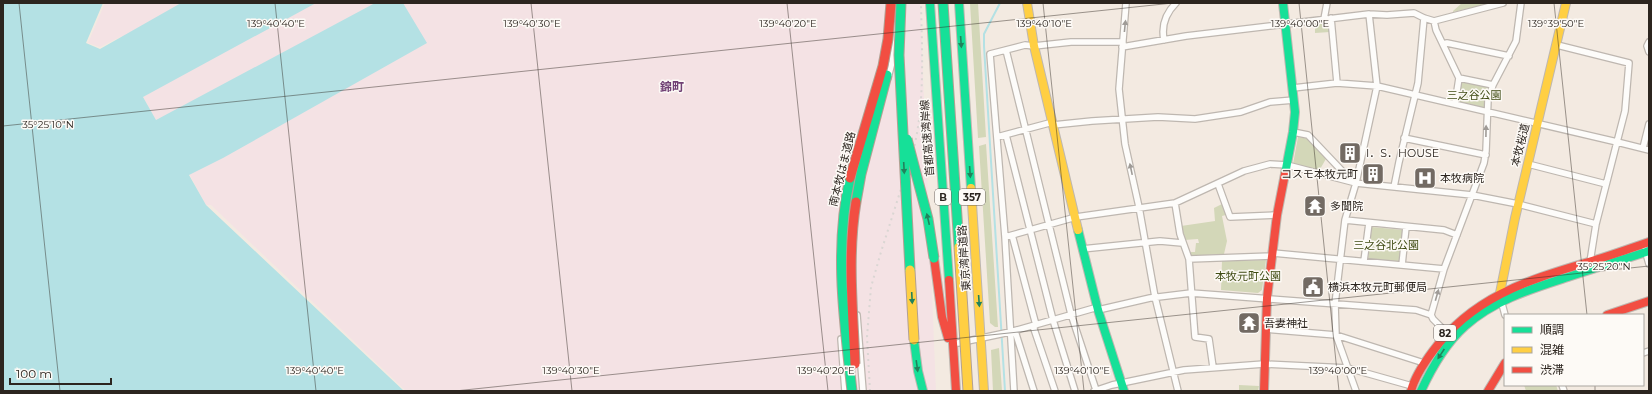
<svg xmlns="http://www.w3.org/2000/svg" width="1652" height="394" viewBox="0 0 1652 394" font-family="Montserrat,'Noto Sans JP',sans-serif">
<rect width="100%" height="100%" fill="#f3eae1"/>
<path fill="#f4e2e4" d="M105,3H920L936,391H406L211,205H206L159,118L156,120L143,97L152,92L122,36L100,47L88,43Z"/>
<path fill="#d3d7b8" d="M970,3H978L986,137L978,138Z
M1462,3H1486L1487,4L1453,12V11Z
M1328,22L1330,32L1315,33V23Z
M1461,80L1490,86L1484,109L1457,103Z
M1298,137L1309,139L1327,157L1319,171L1293,164Z
M986,144L998,327H995L990,323L979,146Z
M1222,204L1226,215L1222,216L1227,241L1224,254L1191,256V252H1195L1196,243H1199L1198,239L1184,240L1181,226L1215,221L1214,208Z
M1372,227L1403,230L1402,260L1399,262L1368,259Z
M1266,260L1262,290L1258,293L1221,290L1222,261Z
M999,348L1002,391H993L991,350Z
M1239,385L1259,386L1258,391H1239Z
M1524,385H1556L1558,391H1526Z"/>
<path fill="#b4e1e4" d="M3,3H103L86,43L100,49L181,3H316L143,97L156,120L375,3H403L427,43L223,158L189,175L206,205L404,391H3Z"/>
<g fill="none" stroke-linecap="round" stroke-linejoin="round">
<path stroke="#b4e1e4" stroke-width="2" d="M1000,3L984,34V46L1005,391"/>
<g stroke="#beb7b0" stroke-width="8">
<path id="street" d="M1126,3L1119,89L1125,144L1139,207L1155,297L1178,391
M1331,18L1337,83
M1324,19L1327,3
M1434,21L1436,30L1459,78
M1164,40C1161,25 1166,13 1176,3
M1649,42L1647,46L1649,52
M1443,44L1447,43L1509,56
M1557,45L1629,63L1625,111L1617,142L1649,150
M1122,47L1186,36L1369,14L1387,15L1414,13L1424,18L1434,21L1503,3
M1006,50L1071,314L1096,390
M888,78L892,62L894,23
M1293,88L1337,83L1377,86L1617,142L1596,224L1590,262
M1455,104L1459,78L1493,85
M1053,125L1092,121L1158,117L1195,119L1241,112L1270,102L1294,100
M1293,132L1308,135L1344,173L1350,181
M1006,135L1053,320L1075,391
M997,137L1053,122
M1404,138L1486,155
M1643,148L1649,124
M1528,164L1606,184
M1218,184L1230,217L1277,215
M1394,187L1399,162L1418,83L1424,18
M1175,203L1180,234L1189,259L1195,337L1209,339L1213,367
M1345,220L1444,230L1457,235
M1012,235L1036,325
M1005,237L1076,217L1175,203L1244,171L1270,164L1287,165L1356,183L1472,195L1518,204L1596,224
M1082,249L1160,241L1182,243
M1645,250L1649,264
M1273,253L1444,269
M1189,259L1272,256
M1364,261L1369,223
M1402,265L1406,227
M1501,300L1505,315
M1098,310L1150,298L1191,293L1416,310L1431,315
M857,315L863,391
M1033,326L1055,391
M1265,329L1336,335L1424,363
M1015,331L1034,391
M1448,334L1433,319L1431,315L1444,269L1484,163L1486,151L1488,99L1493,85L1516,41L1521,3
M841,339L845,391
M958,343L1010,332L1098,307
M1643,353L1649,351
M1562,385L1564,391
M1014,391L1005,237L990,54L1025,45L1034,46L1071,42H1123
M1094,391L1112,385L1184,370L1264,364L1348,368L1412,386
M1356,391L1336,335L1335,304L1345,220L1356,183L1377,86L1369,14"/>
</g>
<g stroke="#beb7b0" stroke-width="10">
<path id="fast" d="M930,3L949,280
M959,3L971,188
M1283,3L1295,112L1293,132L1285,174
M1078,230L1098,310L1124,391
M914,340L918,371L923,391
M1421,391C1432,367 1445,344 1465,326C1494,300 1531,289 1568,277C1595,268 1622,260 1649,251"/>
</g>
<g stroke="#beb7b0" stroke-width="10">
<path id="slow" d="M1027,3L1034,46L1078,230
M971,188L984,391
M1500,293L1515,218L1566,3"/>
</g>
<g stroke="#beb7b0" stroke-width="10">
<path id="jam" d="M934,258L942,317L948,338
M949,280L956,391
M1607,315L1649,301
M1264,391L1267,298L1277,215L1285,174
M1411,391C1415,376 1424,363 1433,351C1472,298 1525,281 1585,263C1607,257 1628,249 1649,242
M1488,391L1505,363"/>
</g>
<use href="#street" stroke="#fdfcfa" stroke-width="5.5"/>
<use href="#fast" stroke="#16e098" stroke-width="8"/>
<use href="#slow" stroke="#ffcf43" stroke-width="8"/>
<use href="#jam" stroke="#f24e42" stroke-width="8"/>
<path stroke="#dad6d3" stroke-width="2" stroke-dasharray="2 4" stroke-linecap="butt" d="M870,391L867,337L871,287L881,252L914,148C925,100 922,51 921,3"/>
<g stroke="#b3a093" stroke-width="11" stroke-linecap="butt">
<path id="fast-bridge" d="M901,3L899,55L910,270
M943,3L959,247
M907,139L928,219L934,258
M850,178C834,248 844,320 852,391
M856,202L861,174L887,75"/>
</g>
<g stroke="#b3a093" stroke-width="11" stroke-linecap="butt">
<path id="slow-bridge" d="M959,247L968,391
M910,270L914,340"/>
</g>
<g stroke="#b3a093" stroke-width="11" stroke-linecap="butt">
<path id="jam-bridge" d="M850,178L883,66L888,39L891,3
M855,364C853,310 847,256 856,202"/>
</g>
<use href="#fast-bridge" stroke="#16e098" stroke-width="9"/>
<use href="#slow-bridge" stroke="#ffcf43" stroke-width="9"/>
<use href="#jam-bridge" stroke="#f24e42" stroke-width="9"/>
</g>
<defs><path id="oneway-solid" d="M-6-.8H1V-3.2L6.5 0L1 3.2V.8H-6Z"/></defs>
<g fill="#9f9b97">
<use href="#oneway-solid" transform="translate(1125 26) rotate(-84)"/>
<use href="#oneway-solid" transform="translate(1486 131) rotate(-89)"/>
<use href="#oneway-solid" transform="translate(1131 169) rotate(-102)"/>
<use href="#oneway-solid" transform="translate(1437 295) rotate(-74)"/>
</g>
<g fill="#21825c">
<use href="#oneway-solid" transform="translate(961 42) rotate(86)"/>
<use href="#oneway-solid" transform="translate(904 168) rotate(87)"/>
<use href="#oneway-solid" transform="translate(970 172) rotate(86)"/>
<use href="#oneway-solid" transform="translate(928 219) rotate(-103)"/>
<use href="#oneway-solid" transform="translate(912 298) rotate(87)"/>
<use href="#oneway-solid" transform="translate(979 301) rotate(86)"/>
<use href="#oneway-solid" transform="translate(1441 354) rotate(124)"/>
<use href="#oneway-solid" transform="translate(917 366) rotate(82)"/>
</g>
<path fill="none" stroke="#2c251f" stroke-width="1" stroke-opacity="0.45" d="M19,3L60,391M275,3L316,391M531,3L572,391M787,3L828,391M1043,3L1084,391M1299,3L1339,391M1554,3L1587,315M3,126L1173,3M1595,385V391M455,391L1649,266"/>
<defs>
<g id="building-square" transform="scale(1.15)"><rect x="-9" y="-9" width="18" height="18" rx="4" fill="#726a63" stroke="#fdfaf6"/><path d="M-4-6H4V6H1V3H-1V6H-4ZM-2.5-4.3h1.7v1.8h-1.7ZM.8-4.3h1.7v1.8H.8ZM-2.5-1h1.7V.8h-1.7ZM.8-1h1.7V.8H.8Z" fill="#fff"/></g>
<g id="hospital-square" transform="scale(1.15)"><rect x="-9" y="-9" width="18" height="18" rx="4" fill="#726a63" stroke="#fdfaf6"/><path d="M-5-5h3v3.5h4V-5h3V5h-3V1.5h-4V5h-3Z" fill="#fff"/></g>
<g id="temple-square" transform="scale(1.15)"><rect x="-9" y="-9" width="18" height="18" rx="4" fill="#726a63" stroke="#fdfaf6"/><path d="M0-6L5-2H3V0L6.5 2.5H4V6H1.5V3h-3V6H-4V2.5H-6.5L-3 0V-2H-5Z" fill="#fff"/></g>
<g id="civic-square" transform="scale(1.15)"><rect x="-9" y="-9" width="18" height="18" rx="4" fill="#726a63" stroke="#fdfaf6"/><path d="M-.6-6.5H3V-4.5H.6V-3L4-1V1h2V6H-6V1h2V-1L-.6-3ZM-1.2 2.5V6h2.4V2.5Z" fill="#fff"/></g>
</defs>
<g fill-rule="evenodd">
<use href="#building-square" x="1350" y="153"/>
<use href="#building-square" x="1373" y="174"/>
<use href="#hospital-square" x="1425" y="178"/>
<use href="#temple-square" x="1315" y="206"/>
<use href="#civic-square" x="1313" y="287"/>
<use href="#temple-square" x="1249" y="323"/>
</g>
<g text-anchor="middle" dominant-baseline="central" stroke-width="3" stroke-linejoin="round" paint-order="stroke">
<g fill="#fdfaf6" stroke="#6b6560" stroke-width="1">
<rect x="935" y="189" width="16" height="16" rx="3"/>
<rect x="959" y="189" width="26" height="16" rx="3"/>
<rect x="1434" y="325" width="22" height="16" rx="3"/>
</g>
<g font-size="10" font-weight="bold" fill="#2c251f">
<text x="943" y="197">B</text>
<text x="972" y="197">357</text>
<text x="1445" y="333">82</text>
</g>
<g font-size="11" fill="#404c14" stroke="#fdfaf6">
<text x="1474" y="95">三之谷公園</text>
<text x="1386" y="245">三之谷北公園</text>
<text x="1248" y="276">本牧元町公園</text>
</g>
<g font-size="11" fill="#2c251f" stroke="#fdfaf6">
<text transform="translate(927 138) rotate(-94)">首都高速湾岸線</text>
<text transform="translate(1520 145) rotate(-76)">本牧桜道</text>
<text transform="translate(842 169) rotate(-76)">南本牧はま道路</text>
<text transform="translate(964 258) rotate(-94)">東京湾岸道路</text>
</g>
<g font-size="11" fill="#2c251f" stroke="#fdfaf6" text-anchor="start">
<text x="1366" y="153">I．S．HOUSE</text>
<text x="1358" y="174" text-anchor="end">コスモ本牧元町</text>
<text x="1440" y="178">本牧病院</text>
<text x="1330" y="206">多聞院</text>
<text x="1328" y="287">横浜本牧元町郵便局</text>
<text x="1264" y="323">吾妻神社</text>
</g>
<g font-size="12" font-weight="bold" fill="#714175" stroke="#fdfaf6">
<text x="672" y="86">錦町</text>
</g>
</g>
<g font-size="10" text-anchor="middle" fill="#2c251f" stroke="#fdfaf6" stroke-width="3" stroke-linejoin="round" paint-order="stroke">
<text x="276" y="27">139°40'40"E</text>
<text x="532" y="27">139°40'30"E</text>
<text x="788" y="27">139°40'20"E</text>
<text x="1044" y="27">139°40'10"E</text>
<text x="1300" y="27">139°40'00"E</text>
<text x="1556" y="27">139°39'50"E</text>
<text x="48" y="128">35°25'10"N</text>
<text x="1604" y="270">35°25'20"N</text>
<text x="315" y="374">139°40'40"E</text>
<text x="571" y="374">139°40'30"E</text>
<text x="826" y="374">139°40'20"E</text>
<text x="1082" y="374">139°40'10"E</text>
<text x="1338" y="374">139°40'00"E</text>
</g>
<rect width="1652" height="394" fill="none" stroke="#2c251f" stroke-width="8"/>
<rect x="1504" y="314" width="140" height="72" fill="#fdfaf6" stroke="#a9a5a0"/>
<rect x="1512" y="327" width="20" height="6" fill="#16e098" stroke="#a9a5a0"/>
<text x="1540" y="334" font-size="12" fill="#2c251f">順調</text>
<rect x="1512" y="347" width="20" height="6" fill="#ffcf43" stroke="#a9a5a0"/>
<text x="1540" y="354" font-size="12" fill="#2c251f">混雑</text>
<rect x="1512" y="367" width="20" height="6" fill="#f24e42" stroke="#a9a5a0"/>
<text x="1540" y="374" font-size="12" fill="#2c251f">渋滞</text>
<path d="M10 378v6h101v-6" fill="none" stroke="#2c251f" stroke-width="2"/>
<text x="16" y="378" font-size="12" fill="#2c251f" stroke="#fdfaf6" stroke-width="3" paint-order="stroke">100 m</text>
</svg>
